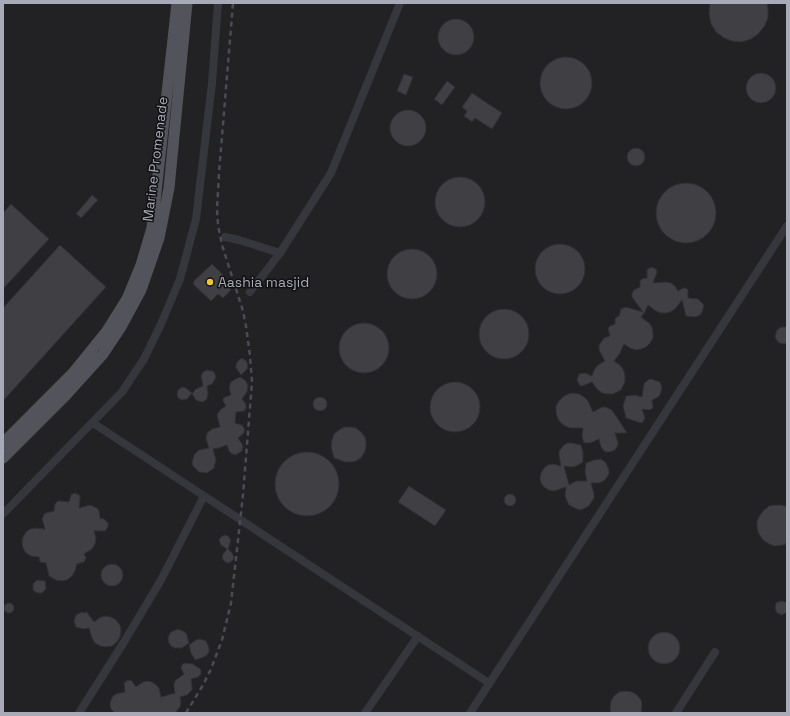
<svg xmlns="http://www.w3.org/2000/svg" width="790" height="716" viewBox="0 0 790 716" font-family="'Space Grotesk',sans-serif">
<rect width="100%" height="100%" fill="#161517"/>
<path fill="#222124" d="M3,3H787V713H3Z"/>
<path fill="#403f44" stroke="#302f33" d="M710,3H767L768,8V18L764,27L758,34L751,39L742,42L732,41L724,38L716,32L711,24L709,14Z
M438 37a18 18 0 1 1 36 0a18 18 0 1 1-36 0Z
M540 83a26 26 0 1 1 52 0a26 26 0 1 1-52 0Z
M746 88a15 15 0 1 1 30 0a15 15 0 1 1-30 0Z
M404,74L413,77L406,95L397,91Z
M447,81L455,87L442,105L434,99Z
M472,93L502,113L492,129L475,118L472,122L464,116L467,111L462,107Z
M390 128a18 18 0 1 1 36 0a18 18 0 1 1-36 0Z
M627 157a9 9 0 1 1 18 0a9 9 0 1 1-18 0Z
M435 202a25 25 0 1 1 50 0a25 25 0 1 1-50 0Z
M656 213a30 30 0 1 1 60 0a30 30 0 1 1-60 0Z
M92,195L98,200L81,218L76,214Z
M11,204L49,239L3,289V213Z
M535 269a25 25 0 1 1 50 0a25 25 0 1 1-50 0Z
M60,245L106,287L3,401V308Z
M387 274a25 25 0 1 1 50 0a25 25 0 1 1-50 0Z
M212,264L225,277L223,280L230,287L231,290L223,298L218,294L211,301L193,284L194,281Z
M651,267L656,269L657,272L653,283L666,282L671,283L675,286L678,291L683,288H686L688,290V298L698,299L703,304L704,306L702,312L700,315L695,317L686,316L682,300L675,309L670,312L666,313H661L656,311L648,305L644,314V313L641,317L649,323L652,327L653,333V338L650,343L646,347L641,349L636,350L630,348L624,344L620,353L614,361L621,366L624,371L625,376V382L621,390L613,394H607L602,393L597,389L592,382L585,385L580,386L577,380L579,374L585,373L592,376L594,370L598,365L605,361L600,352L599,349V345L604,338L610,336L608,328L610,326L615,324V319L617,317L619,316L621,309L626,307L643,312L632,297V293L634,290L640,287V281L642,279L647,278V270Z
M479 334a25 25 0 1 1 50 0a25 25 0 1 1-50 0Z
M339 348a25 25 0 1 1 50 0a25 25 0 1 1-50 0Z
M781,327H787V344L779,343L776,339L775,336L777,330Z
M242,358L246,361L248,365L247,369L241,375L236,368V364L238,361Z
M207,370L212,371L214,372L216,377L215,379L212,384L207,386L208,394L207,399L203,402L198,401L196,400L192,394L196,389L203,386L201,376L203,372Z
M240,377L246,381L248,386L247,392L242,399L246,404V408L244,411L236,412L235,423L242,425L245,430L243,434L238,438L242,444L243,447L242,451L236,455L232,454L229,451L227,445L219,448L213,449L216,460L214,468L207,473L199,472L193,466L192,463L194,455L199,450L209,448L206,439L207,433L212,429L220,427L217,415L220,410L226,406L223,401V399L225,397L231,395L229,388L231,382L234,380Z
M651,379L660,382L662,388L660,395L658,397L652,400L653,408L650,410L642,409L645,418L643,422L641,423L626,418L623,406L626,396L635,395L642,397L644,384L648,380Z
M430 407a25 25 0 1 1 50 0a25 25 0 1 1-50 0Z
M182,387L186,388L192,393L187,399L182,400L178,398L177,394L178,390Z
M573,393L579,394L584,397L588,401L593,412L600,408L603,407H606L612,410L627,433H615L618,443V445L615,450L610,452H605L601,447L599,439L590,443H584L582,436L583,428H570L565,426L560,422L557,417L556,412V406L559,401L563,397L568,394Z
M313 404a7 7 0 1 1 14 0a7 7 0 1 1-14 0Z
M344,427H351L356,428L361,432L365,437L366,442V448L364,453L361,458L356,461L351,462H345L334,458L331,446L332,440L334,434L339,430Z
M568,443H572L581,445L583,453V462L576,466L572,467L564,466L569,485L576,481H587L585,472L586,463L594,460L601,459L606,463L609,470V474L605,480L599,483H591L594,494V498L589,506L581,510L577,509L569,505L567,501L565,496L566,487L554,491L549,490L544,487L541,483L540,478L541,473L544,468L548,465L553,464L561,466L559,456V451L564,445Z
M275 484a32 32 0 1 1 64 0a32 32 0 1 1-64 0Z
M409,486L446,510L435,526L398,502Z
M75,493L79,495L80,496V499L79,508L90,505L97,508L99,511L100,518L104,519L108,523V527L105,531H94L96,538L95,544L92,549L84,554L86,558L84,562L77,564L75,571L72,576L67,580L62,581L56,580L49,576L46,563L40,562L39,557L31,556L26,553L23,548L22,543L23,537L26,532L30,529L36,528L45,529L42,519L44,514L46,513L54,511L55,504L58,501H60L69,502L71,495Z
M504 500a6 6 0 1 1 12 0a6 6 0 1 1-12 0Z
M775,505H782L787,507V543L783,545L775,546L769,544L763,540L759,534L757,528V521L760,515L764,510L769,506Z
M225,535L228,536L231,540L228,549L232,553L234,557L233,560L229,563L225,562L222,558L223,554L227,549L221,545L219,540L221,537Z
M101 575a11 11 0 1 1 22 0a11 11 0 1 1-22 0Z
M37,580L45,581L46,589L42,593H37L33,590V584Z
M781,601L785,602L787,604V612L782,615L777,613L775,608L776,603Z
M4 608a5 5 0 1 1 10 0a5 5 0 1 1-10 0Z
M86,611L94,622L99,618L105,616L111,617L116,620L120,625L121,631L120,637L117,642L112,646L106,647L100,646L95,643L92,638L89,628L83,629L76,627L74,621L76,615L82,612L86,613Z
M178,629L185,632L187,635L189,643L182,648H175L171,646L169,643L168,639L169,635L171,632Z
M648 648a16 16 0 1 1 32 0a16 16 0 1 1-32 0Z
M199,639L203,640L206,641L208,645L209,648V652L207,655L204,657L195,660L191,653L189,645L196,640Z
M184,663L193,664L200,669L201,670V674L198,677L191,679L192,686V690L187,695L180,697L181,703L180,707L175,713H115L111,709L110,704L111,700L113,696L116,694L125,692L124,683L125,682L128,680L132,681L136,687L143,682L147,681L152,682L156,685L159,688L161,697L175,693L174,687V683L176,680L184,674L181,668L182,665Z
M625,691L632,692L637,695L641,700L642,706L641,713H611L610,708L611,701L614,696L619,692Z"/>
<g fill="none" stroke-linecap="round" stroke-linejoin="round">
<path stroke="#36373c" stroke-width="8" d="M225,237L239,240L280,253
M250,292L280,253L331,173L400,3
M93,423L489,683
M3,514L122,392L144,359L161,324L180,279L196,219L212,83L218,3
M79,713L124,642L161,580L204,496
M365,713L418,636
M470,713L787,226
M676,713L715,652"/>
<path stroke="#53535b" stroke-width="11" d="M3,443L73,373L107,331L127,299L141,265L152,228L177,3
M3,458L65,396L103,354L121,327L141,290L159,238L169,188L187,3"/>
<path stroke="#4b4c53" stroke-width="2.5" stroke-dasharray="5 4" stroke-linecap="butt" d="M186,713L203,685L211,669L222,640L231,603L243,495L252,382L250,356L246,326L243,311L222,245L218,225L217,209L219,173L233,3"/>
</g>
<circle fill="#edc638" stroke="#111012" stroke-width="1.5" cx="210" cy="282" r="4"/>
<g text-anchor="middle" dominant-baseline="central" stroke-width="3" stroke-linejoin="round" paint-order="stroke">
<g font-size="14" fill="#a8aab7" stroke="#111012">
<text transform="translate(155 159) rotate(-83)">Marine Promenade</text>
</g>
<g font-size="14" fill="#a8aab7" stroke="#111012" text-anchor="start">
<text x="218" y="282">Aashia masjid</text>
</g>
</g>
<rect width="790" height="716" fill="none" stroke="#a8aab7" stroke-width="8"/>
</svg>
